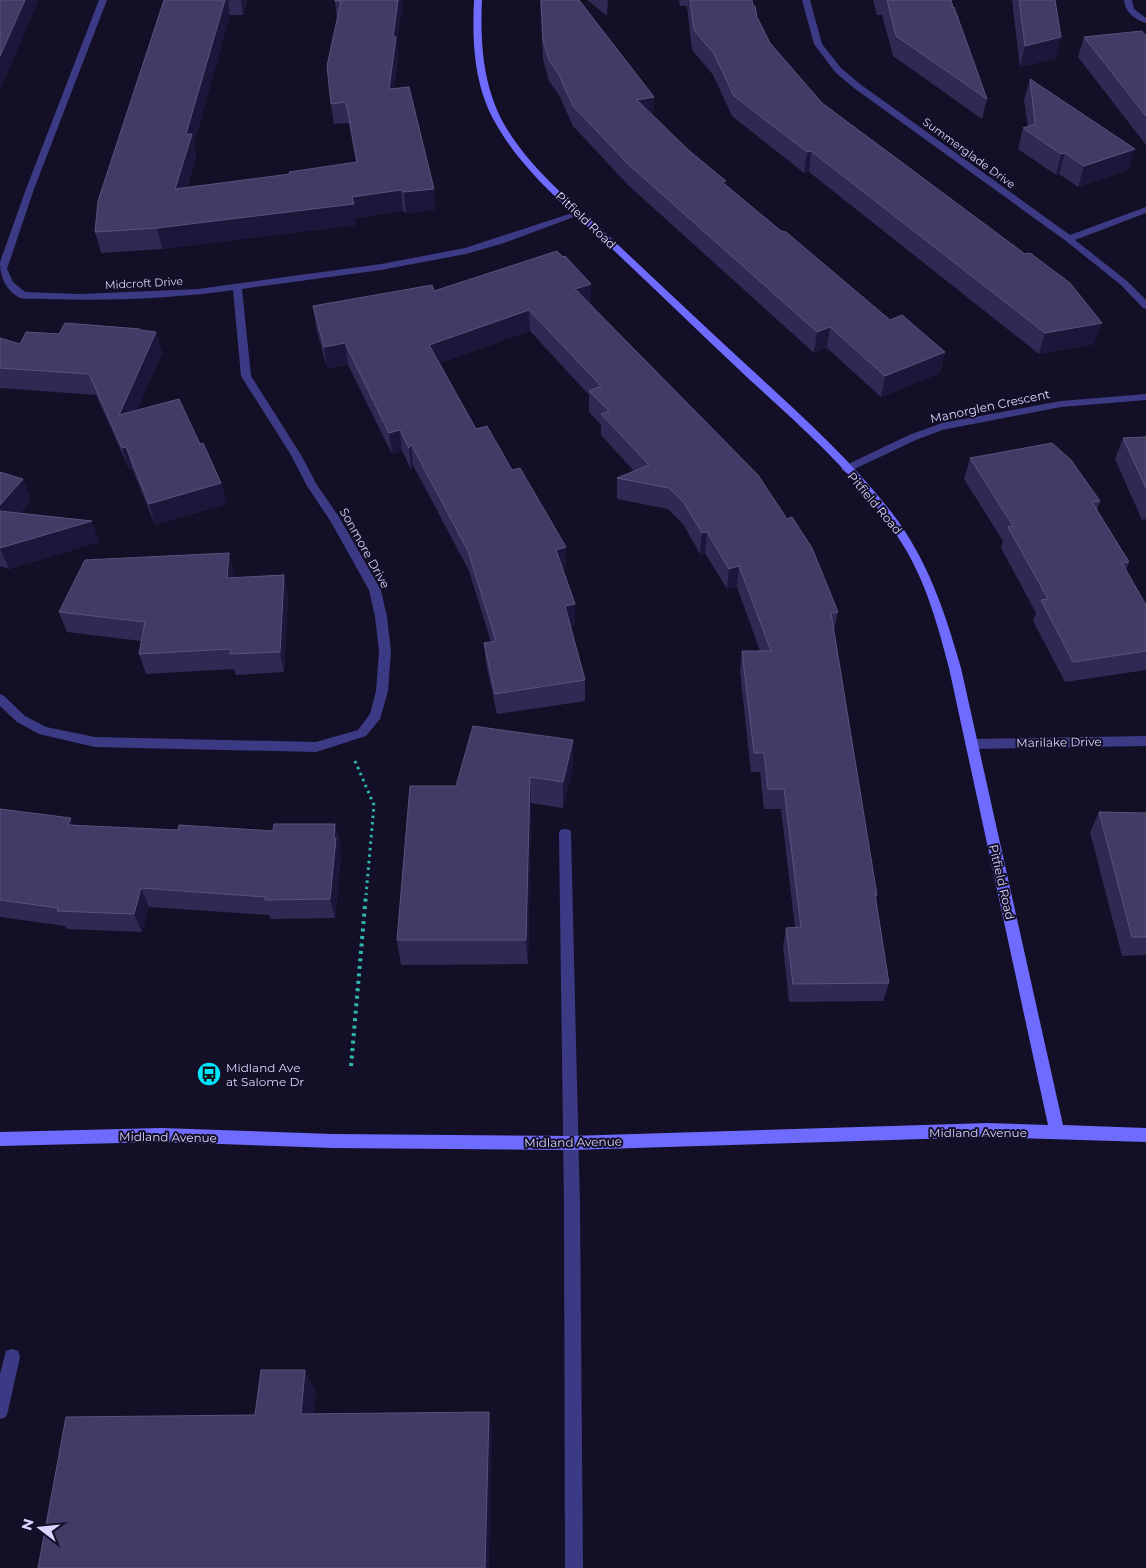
<svg xmlns="http://www.w3.org/2000/svg" width="1146" height="1568" viewBox="0 0 1146 1568" font-family="Montserrat,sans-serif">
<rect width="100%" height="100%" fill="#130f26"/>
<g fill="none" stroke-linecap="round" stroke-linejoin="round">
<path stroke="#2fb8b0" stroke-width="3" stroke-dasharray="2.5 4" stroke-linecap="butt" d="M355,761L374,805L366,895"/>
<path stroke="#2fb8b0" stroke-width="4" stroke-dasharray="3 4.5" stroke-linecap="butt" d="M351,1066L366,894"/>
<path fill="#3d3a85" fill-rule="evenodd" d="M565,829L570,830L571,834L580,1207L583,1568H565L564,1207L559,834L560,830Z
M12,1349L18,1351L20,1357L8,1411L6,1417L0,1419V1374L6,1351Z"/>
<path fill="#3d3a85" fill-rule="evenodd" d="M99,0H107L34,189L7,269L13,282L25,292L80,294L198,289L381,264L465,248L575,212L578,211L582,214L504,243L466,254L381,270L242,289L251,376L301,455L317,485L339,517L381,590L387,617L391,651L388,691L380,719L366,736L316,752L95,747L39,734L17,722L0,706V694L4,696L25,716L46,727L95,737L316,742L358,730L370,714L376,691L379,651L375,617L369,590L331,522L307,486L291,455L241,376L233,290C171,299 107,301 45,299C38,298 25,300 18,297C5,289 0,276 0,262L26,189Z
M802,0H810L822,44L841,68L860,84L1070,235L1146,207V213L1075,240L1127,281L1146,300V309L1143,308L1121,285L1066,241L854,88L835,72L814,44Z
M1124,0H1132L1134,9L1146,18V23C1135,20 1125,12 1124,0Z
M1146,394V400L1061,407L942,430L916,440L850,471L846,473L841,469L842,467L909,435L942,423L1061,401Z
M1146,736V746L971,749L967,747L965,744L967,741L971,739Z"/>
<path fill="#6f6bff" fill-rule="evenodd" d="M474,0H482C480,43 483,86 504,124C531,171 576,205 615,242C661,285 706,328 752,370C801,415 851,460 892,513C928,560 945,612 961,668L1063,1125L1146,1128V1142L988,1137L570,1150L333,1148L161,1142L0,1146V1132L161,1128L333,1134L570,1136L988,1123L1048,1125L949,668C938,626 926,582 903,545C863,481 805,430 750,380C702,335 656,290 608,245C568,208 523,172 496,124C474,86 472,43 474,0Z"/>
</g>
<path fill="#312854" d="M164,0H247L243,15H230L194,143L196,155L187,188L290,174L356,162L349,123L334,124L331,104L337,19L335,1L403,0L397,42L398,58L394,89L434,189L435,210L406,213L403,211L355,218L356,225L162,249L101,253L95,232Z
M540,0H579L654,97L653,115L726,185L781,231L890,320L945,352L940,373L881,397L827,348L814,353L628,185L573,126L559,95L549,81L543,60Z
M587,0H608L607,16Z
M679,0H752L753,6L757,17L770,43L822,103L1094,344L1039,354L809,172L804,173L732,116L713,75L692,50L687,6H680Z
M873,0H951L987,99L982,119L893,56L882,15H877Z
M1012,0H1055L1056,58L1020,67Z
M1146,36V145L1078,57L1084,37Z
M1030,79L1128,170L1078,187L1059,174L1056,175L1018,149L1023,128L1028,127L1024,100Z
M434,291L591,305L838,612L834,630L877,895L876,900L889,983L883,1001L789,1002L783,946L786,928H795L781,809H764L760,772H751L740,672L742,651H760L737,587L727,589L705,553L700,554L683,524L668,509L617,499V478L634,471L601,435V425L589,412V395L530,331L440,363L476,429L512,470L566,547V568L563,569L575,604V625L570,626L585,680V701L497,714L486,663L484,643L491,642L469,571L413,465L411,469L402,451L392,454L348,365L327,368L316,327L313,306Z
M141,330L156,332L162,353L137,410L200,444L221,483L226,504L155,525L132,468L129,469L96,395L0,388V338L20,344L59,334Z
M1146,437V519L1142,520L1115,459L1123,438Z
M970,458L1100,501L1097,510L1129,562L1126,570L1146,605V670L1065,682L1033,621L1036,613L1001,548L1003,541L964,479Z
M0,472L23,479L31,500L20,513L99,542L9,569L0,566Z
M234,573V578L284,575L288,596L284,672L236,675L234,669L146,674L139,654L141,641L67,632L59,612Z
M573,740V766L563,808L531,803L528,964L401,965L397,940L456,786Z
M0,809L75,826L178,830L273,831L335,824L340,843L339,850L341,857L335,918L271,919L269,915L149,907L142,932L67,929L65,926L0,917Z
M1099,812L1146,813V955L1122,956L1090,832Z"/>
<path fill="#1d163a" d="M25,0H39L0,91V56Z
M225,0H228L230,15L194,143L196,155L180,210L175,189L186,134Z
M241,0H247L243,15Z
M398,0H403L397,42L398,58L391,110L389,89L393,37Z
M1061,37L1056,58L1020,67L1025,46Z
M654,97L653,118L637,100Z
M1135,149L1128,170L1078,187L1084,166Z
M811,151L809,172L804,173L807,152Z
M1065,153L1059,174L1056,175L1061,154Z
M434,189L435,210L406,213L404,192Z
M401,190L403,211L355,218L356,225L162,249L157,228L352,197Z
M591,284V305L575,310V289Z
M529,310L530,331L431,366L429,345Z
M1102,323L1094,344L1039,354L1045,333Z
M830,327L827,348L814,353L817,332Z
M156,332L162,353L126,436L119,415Z
M345,343L348,365L327,368L324,347Z
M945,352L940,373L881,397L885,376Z
M400,430L402,451L392,454L389,433Z
M411,444L413,465L411,469L409,448Z
M126,447L132,468L129,469L122,448Z
M23,479L31,500L4,532L0,522V505Z
M221,483L226,504L155,525L149,504Z
M92,521L99,542L9,569L0,548Z
M707,532L705,553L700,554L702,533Z
M566,547V568L556,571V550Z
M229,553L234,573L232,599L227,578Z
M739,566L737,587L727,589L729,569Z
M284,575L288,596L284,672L280,652Z
M575,604V625L565,626V606Z
M573,740V766L563,808V782Z
M530,777L531,803L528,964L526,940Z
M71,818L80,838L68,825Z
M335,824L340,843L339,850L341,857L335,918L330,899Z
M141,888L149,907L142,932L134,914Z
M305,1370L316,1392L312,1435L301,1414Z
M489,1412L492,1433L489,1568H485Z"/>
<path fill="#433a66" stroke="#5a527e" d="M0,0H25L0,56Z
M164,0H225L186,134H192L175,189L290,174L289,172L357,162L346,102L331,104L327,66L341,1H335V0H398L393,37H396L389,89L409,87L434,189L404,192L401,190L352,197L354,204L157,228L95,232L98,201Z
M541,0H579L654,97L637,100L687,149L726,181L722,182L781,231L786,232L890,320L902,315L945,352L885,376L830,327L817,332L628,164L573,106L559,75L549,60L543,40Z
M690,0H752L753,6H755L757,17L770,43L822,103L1025,254L1030,253L1070,283L1102,323L1045,333L811,151L807,152L734,96L714,54L694,30Z
M887,0H951L953,8L954,7L987,99L896,36Z
M1019,0H1055L1061,37L1025,46Z
M1142,31L1146,36V116L1084,37Z
M1030,79L1135,149L1084,166L1065,153L1061,154L1023,128L1035,124Z
M557,251L563,257L565,256L591,284L575,289L758,475L787,519L792,517L812,548L838,612L831,613L877,895H875L889,983L793,984L786,928L801,927L784,789H768L764,753H754L742,651H771L739,566L729,569L707,532L702,533L684,503L669,488L617,478L649,465L601,414L609,411L589,391L601,386L529,310L429,345L476,429L487,426L512,470L520,468L566,547L556,550L575,604L565,606L585,680L495,694L484,643L496,641L468,551L411,444L409,448L400,430L389,433L345,343L324,347L313,306L432,285L434,291Z
M65,323L140,329V330L156,332L119,415L179,399L200,444L203,443L221,483L149,504L126,447L122,448L89,374L0,368V338L20,344L26,332L59,334Z
M1146,437V488L1123,438Z
M1052,443L1071,460L1100,501L1092,502L1129,562L1122,563L1146,605V651L1073,662L1041,600L1048,599L1008,527L1013,526L970,458Z
M0,472L23,479L0,505Z
M0,511L92,521L0,548Z
M229,553L227,578L284,575L280,652L230,654L231,649L139,654L145,622L59,612L85,560Z
M473,726L573,740L563,782L530,777L526,940H397L410,786H456Z
M0,809L71,818L68,825L178,830L179,825L273,831L274,824H335L334,838H336L330,899L265,900V897L141,888L134,914L57,911L58,908L0,900Z
M1099,812L1146,813V937H1132Z
M261,1370H305L301,1414L489,1412L485,1568H38L66,1417L255,1415Z"/>
<defs>
<g id="bus-disc" transform="scale(1.25)"><circle r="9.5" fill="#00e5ff" stroke="#130f26"/><path d="M-5-6H5V4H4V6H2V4H-2V6H-4V4H-5ZM-3.5-4V0h7V-4ZM-3.5 1.2v1.5H-2V1.2ZM2 1.2v1.5H3.5V1.2Z" fill="#111"/></g>
</defs>
<g fill-rule="evenodd">
<use href="#bus-disc" x="209" y="1074"/>
</g>
<g text-anchor="middle" dominant-baseline="central" stroke-width="4" stroke-linejoin="round" paint-order="stroke">
<g font-size="11" fill="#d9d4ff" stroke="#130f26">
<text transform="translate(969 153) rotate(36)">Summerglade Drive</text>
<text transform="translate(144 283) rotate(-3)">Midcroft Drive</text>
</g>
<g font-size="12" fill="#d9d4ff" stroke="#130f26">
<text transform="translate(586 220) rotate(43)">Pitfield Road</text>
<text transform="translate(990 406) rotate(-12)">Manorglen Crescent</text>
<text transform="translate(875 503) rotate(50)">Pitfield Road</text>
<text transform="translate(365 548) rotate(61)">Sonmore Drive</text>
<text transform="translate(1059 742) rotate(-1)">Marilake Drive</text>
<text transform="translate(1002 882) rotate(77)">Pitfield Road</text>
<text x="978" y="1132">Midland Avenue</text>
<text transform="translate(168 1137) rotate(1)">Midland Avenue</text>
<text transform="translate(573 1142) rotate(-1)">Midland Avenue</text>
</g>
<g font-size="12" fill="#d9d4ff" stroke="#130f26" text-anchor="start">
<text x="226" y="1067">Midland Ave<tspan x="226" dy="14">at Salome Dr</tspan></text>
</g>
</g>
<g transform="translate(40 1528) rotate(286)" stroke="#130f26" stroke-width="4" paint-order="stroke">
<path d="M0-4L9 19L0 12L-9 19Z" fill="#d9d4ff"/>
<text y="-8" font-size="14" font-weight="bold" text-anchor="middle" fill="#d9d4ff">N</text>
</g>
</svg>
